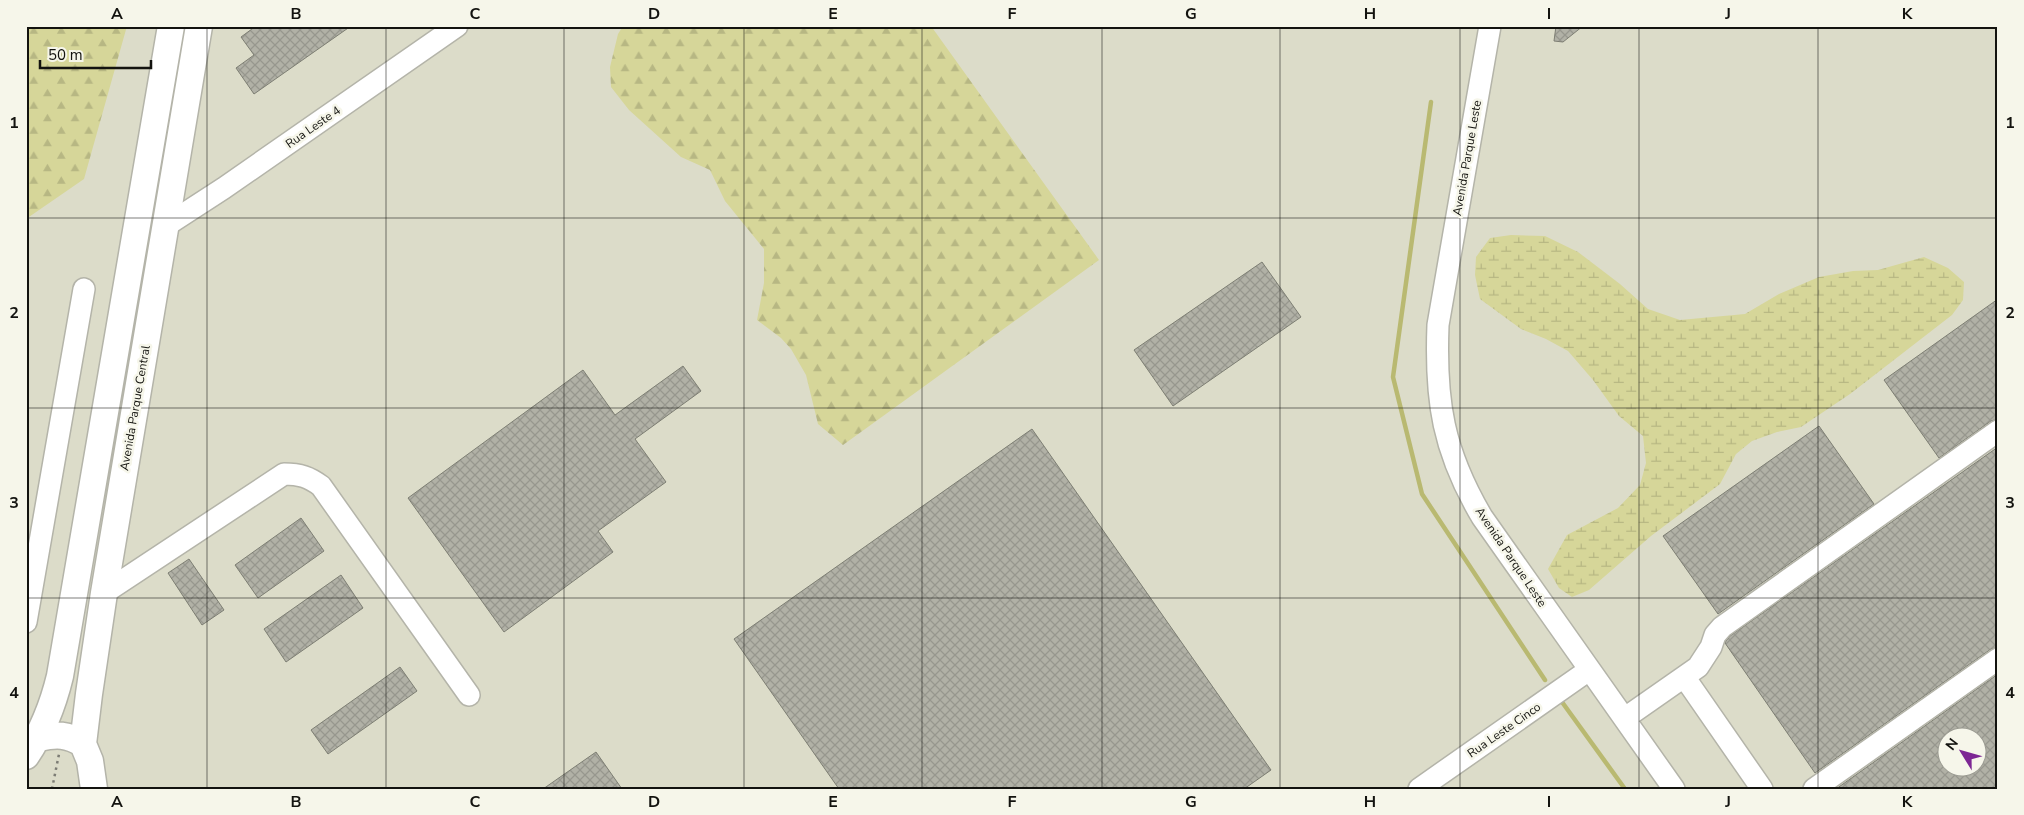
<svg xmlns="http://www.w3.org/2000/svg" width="2024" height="815" viewBox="0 0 2024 815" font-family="'Nunito Sans',sans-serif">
<defs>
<pattern id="forest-firs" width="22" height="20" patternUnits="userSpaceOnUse" patternTransform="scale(1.25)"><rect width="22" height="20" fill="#d6d699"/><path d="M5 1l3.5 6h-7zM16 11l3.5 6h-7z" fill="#b7b783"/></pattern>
<pattern id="wetland-marsh" width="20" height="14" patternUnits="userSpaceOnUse" patternTransform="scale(1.25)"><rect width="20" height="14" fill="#d6d699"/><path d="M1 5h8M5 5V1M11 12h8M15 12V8" fill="none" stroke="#b7b783"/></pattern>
<pattern id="building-cross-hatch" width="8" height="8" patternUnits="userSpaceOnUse" patternTransform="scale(1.25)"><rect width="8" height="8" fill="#b1b1a6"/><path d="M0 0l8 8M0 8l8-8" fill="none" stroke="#97978e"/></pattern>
</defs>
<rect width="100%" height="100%" fill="#e8e9dd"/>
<path fill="#dcdcc9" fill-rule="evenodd" d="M26,26H1998V789H26ZM1946,738H1976V768H1946Z"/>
<path fill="url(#forest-firs)" d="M26,26H127L84,179L26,219Z
M623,26H931L1099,260L843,445L818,424L806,375L791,349L781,338L757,320L764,283V249L725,201L710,170L681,157L629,110L611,87L610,67L618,34Z"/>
<path fill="url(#wetland-marsh)" d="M1511,235L1545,236L1578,252L1620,284L1648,309L1680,320L1745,314L1779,294L1819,277L1853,271L1878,270L1924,257L1948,268L1964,282L1963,300L1952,315L1850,394L1801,427L1777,432L1752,441L1736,454L1720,484L1651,536L1589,590L1572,597L1559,588L1548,569L1567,535L1618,508L1640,485L1646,463L1643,436L1619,416L1593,380L1568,351L1546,339L1521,329L1480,299L1475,275L1476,257L1490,238Z"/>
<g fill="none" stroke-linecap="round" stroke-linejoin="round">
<path stroke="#b9b971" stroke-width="4.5" d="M1431,102L1393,377L1422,494L1545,680
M1562,702L1625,789"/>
</g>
<path fill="url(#building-cross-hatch)" stroke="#7d7e73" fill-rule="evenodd" d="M256,26H351L254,94L236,68L254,55L241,37Z
M1556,26H1583L1563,42L1554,41Z
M1262,262L1301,317L1173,406L1134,350Z
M1998,299V419L1991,421L1939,458L1884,380Z
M683,366L701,391L635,439L666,482L598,531L613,552L504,632L408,498L583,370L615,415Z
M1819,426L1874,504L1718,614L1663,536Z
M1032,429L1271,770L1244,789H839L734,639Z
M1998,447V647L1991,649L1815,773L1725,643L1726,641L1730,636Z
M301,518L324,551L258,598L235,565Z
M189,559L224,610L202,625L168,573Z
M341,575L363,608L286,662L264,629Z
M400,667L417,691L328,754L311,730Z
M1998,674V789H1836ZM1946,738H1976V768H1946Z
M596,752L622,789H543Z"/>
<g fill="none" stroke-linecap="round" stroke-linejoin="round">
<g stroke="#b4b4a9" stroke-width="24">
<path id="minor" d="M1490,26L1438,325C1435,401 1443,451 1482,517L1674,789
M167,225L224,188L457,26
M104,593L284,474C300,474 309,477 321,486L469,695
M26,622L84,289
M1685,678L1762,789
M1625,718L1698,667L1711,647L1715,635L1722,627L1998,431
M1419,789L1589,670
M1814,789L1998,659"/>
</g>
<g stroke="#b4b4a9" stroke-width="29">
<path id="major" d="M39,738C56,734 68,734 83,744
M26,756C43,731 53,705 60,676L171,26
M94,789L90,761L83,744L89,694L104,593L199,26"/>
</g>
<path stroke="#7c7c74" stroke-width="2.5" stroke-dasharray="2.5 4" stroke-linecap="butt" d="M52,789L59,754"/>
<use href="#minor" stroke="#fff" stroke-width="21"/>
<use href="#major" stroke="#fff" stroke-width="26"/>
</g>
<path fill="none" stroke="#13130f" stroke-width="1" stroke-opacity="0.55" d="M207,26V789M386,26V789M564,26V789M744,26V789M922,26V789M1102,26V789M1280,26V789M1460,26V789M1639,26V789M1818,26V789M26,218H1998M26,408H1998M26,598H1998"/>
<g text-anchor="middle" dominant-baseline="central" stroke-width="5" stroke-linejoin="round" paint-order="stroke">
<g font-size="12" fill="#13130f" stroke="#f6f6ea">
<text transform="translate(313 127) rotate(-35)">Rua Leste 4</text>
<text transform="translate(1467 158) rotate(-80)">Avenida Parque Leste</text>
<text transform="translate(135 408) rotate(-80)">Avenida Parque Central</text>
<text transform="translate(1511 557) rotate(56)">Avenida Parque Leste</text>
<text transform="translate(1504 730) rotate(-35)">Rua Leste Cinco</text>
</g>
</g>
<rect width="2024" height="815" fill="none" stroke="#f6f6ea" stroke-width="55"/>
<g transform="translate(1962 752) rotate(307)"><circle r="24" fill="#f6f6ea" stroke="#9b9b92"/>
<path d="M0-4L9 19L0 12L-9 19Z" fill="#7d2694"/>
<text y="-8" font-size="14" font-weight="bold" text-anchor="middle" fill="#13130f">N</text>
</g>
<path d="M40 60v8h111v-8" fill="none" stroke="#13130f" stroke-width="2.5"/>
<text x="48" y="60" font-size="15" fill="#13130f" stroke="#f6f6ea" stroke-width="4" paint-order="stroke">50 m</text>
<rect x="28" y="28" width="1968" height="760" fill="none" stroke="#13130f" stroke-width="2"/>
<g font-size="16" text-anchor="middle" font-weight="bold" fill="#13130f">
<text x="117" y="19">A</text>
<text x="296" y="19">B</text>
<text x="475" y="19">C</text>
<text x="654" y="19">D</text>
<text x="833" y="19">E</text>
<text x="1012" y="19">F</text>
<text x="1191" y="19">G</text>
<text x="1370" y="19">H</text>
<text x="1549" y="19">I</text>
<text x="1728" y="19">J</text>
<text x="1907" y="19">K</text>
<text x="14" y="128">1</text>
<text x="2010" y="128">1</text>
<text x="14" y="318">2</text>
<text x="2010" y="318">2</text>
<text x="14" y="508">3</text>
<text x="2010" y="508">3</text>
<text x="14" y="698">4</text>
<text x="2010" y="698">4</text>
<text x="117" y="807">A</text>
<text x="296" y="807">B</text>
<text x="475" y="807">C</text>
<text x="654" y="807">D</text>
<text x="833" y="807">E</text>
<text x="1012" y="807">F</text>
<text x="1191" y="807">G</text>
<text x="1370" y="807">H</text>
<text x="1549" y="807">I</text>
<text x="1728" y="807">J</text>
<text x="1907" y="807">K</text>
</g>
</svg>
